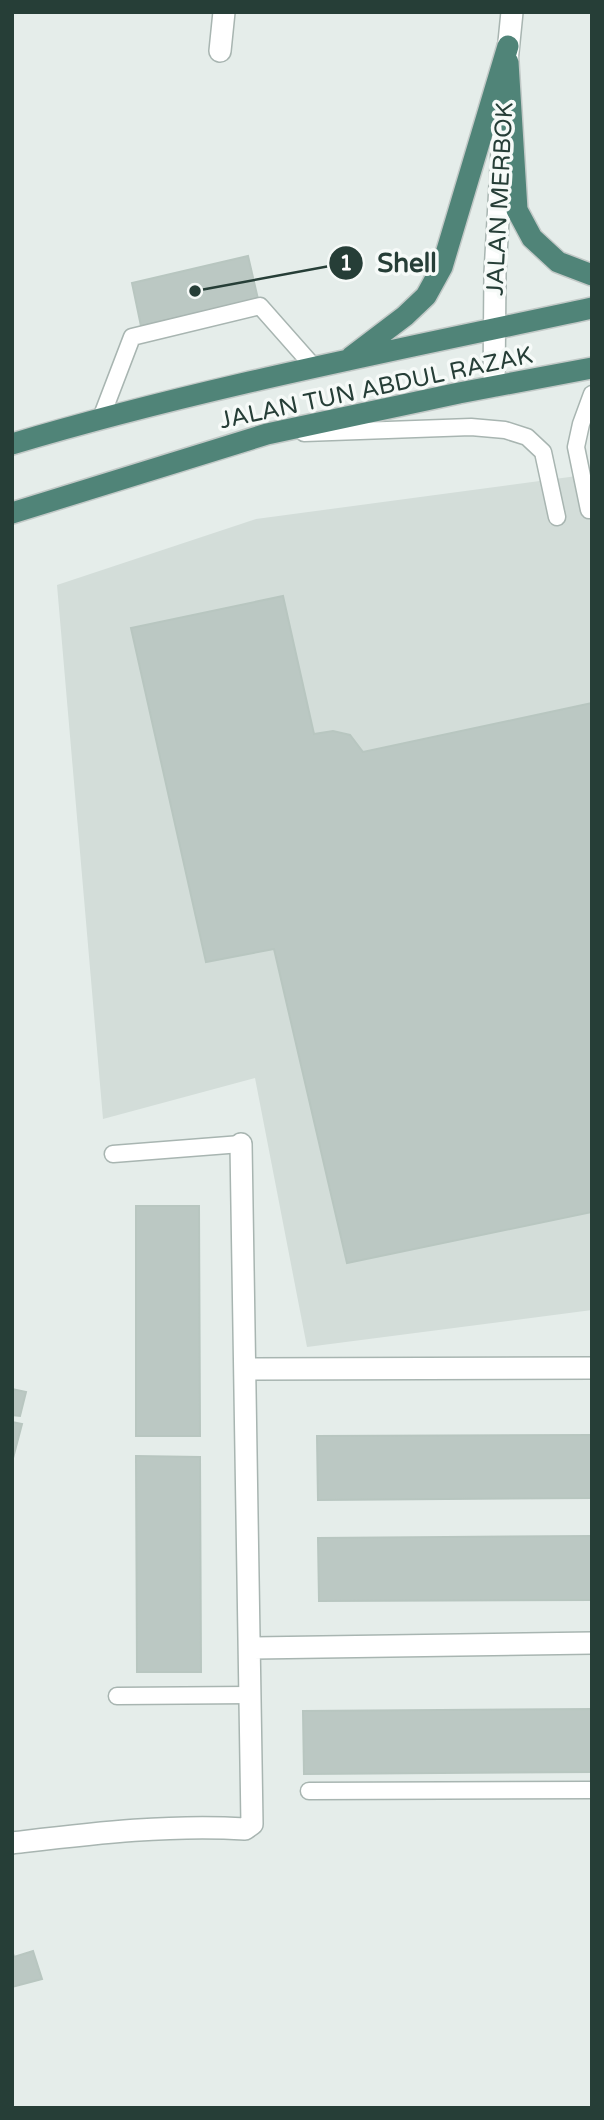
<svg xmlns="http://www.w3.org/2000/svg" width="604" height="2120" viewBox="0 0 604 2120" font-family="'Varela Round',sans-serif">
<rect width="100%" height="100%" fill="#e5edea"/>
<path fill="#d3ddd9" d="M592,474V1310L307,1347L255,1078L103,1119L57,585L256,519Z"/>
<path fill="#bbc8c3" stroke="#b8c6c0" stroke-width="2" d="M248,256L258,299L141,326L132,283Z
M283,596L314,734L333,731L350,735L363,752L592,703V1212L347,1263L274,949L206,962L131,628Z
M136,1206H199L200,1436H136Z
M12,1389L26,1392L20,1416L12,1415Z
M12,1422L22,1424L12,1462Z
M592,1435V1498L318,1500L317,1436Z
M136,1456L200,1457L201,1672H137Z
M592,1536V1600L319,1601L318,1538Z
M592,1709V1772L304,1774L303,1711Z
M12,1950L14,1957L33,1951L42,1979L12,1987Z"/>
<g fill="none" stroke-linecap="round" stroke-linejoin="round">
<g stroke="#a8b5b1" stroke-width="19">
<path id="service" d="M101,418L132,337L260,306L313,366
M304,433L471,427L505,430L527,437L543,452L557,517
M589,510L576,447L581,424L592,394
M113,1154L241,1144
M117,1696L251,1695
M309,1791L592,1790"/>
</g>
<g stroke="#a8b5b1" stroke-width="24">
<path id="minor" d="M220,51L224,12
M245,1369L592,1368
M250,1648L592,1643
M12,1843C89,1834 168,1824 245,1829L252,1824L241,1144"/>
</g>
<g stroke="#a8b5b1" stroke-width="24">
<path id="tertiary" d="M507,62L512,12
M494,386L495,273L504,115"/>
</g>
<g stroke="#c2c9c7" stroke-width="24">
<path id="trunk" d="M508,62L517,210L532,238L558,262L592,275
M351,357L405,316L426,296L442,267L508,46
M12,444C203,387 398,350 592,308
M12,513L267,434L459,393L592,368"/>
</g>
<use href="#service" stroke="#fff" stroke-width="16"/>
<use href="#minor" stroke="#fff" stroke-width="21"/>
<use href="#tertiary" stroke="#fff" stroke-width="21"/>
<use href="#trunk" stroke="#508478" stroke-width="21"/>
</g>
<g text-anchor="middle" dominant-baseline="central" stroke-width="7" stroke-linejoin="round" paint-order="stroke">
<g font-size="24" fill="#263e37" stroke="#f6faf8">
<text transform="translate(500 199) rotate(-87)">JALAN MERBOK</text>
<text transform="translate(376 388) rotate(-12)">JALAN TUN ABDUL RAZAK</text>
</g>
</g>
<path fill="none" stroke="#263e37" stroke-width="2.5" d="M195 291L346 263"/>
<g fill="#263e37" stroke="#f6faf8" stroke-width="2.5">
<circle cx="195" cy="291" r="7"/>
<circle cx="346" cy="263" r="18"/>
</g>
<g font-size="21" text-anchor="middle" font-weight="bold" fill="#fff">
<text x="346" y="270">1</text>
</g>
<g font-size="26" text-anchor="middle" font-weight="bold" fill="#263e37" stroke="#f6faf8" stroke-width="7" stroke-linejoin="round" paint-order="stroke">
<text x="407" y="272">Shell</text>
</g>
<rect width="604" height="2120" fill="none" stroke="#263e37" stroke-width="28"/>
</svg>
